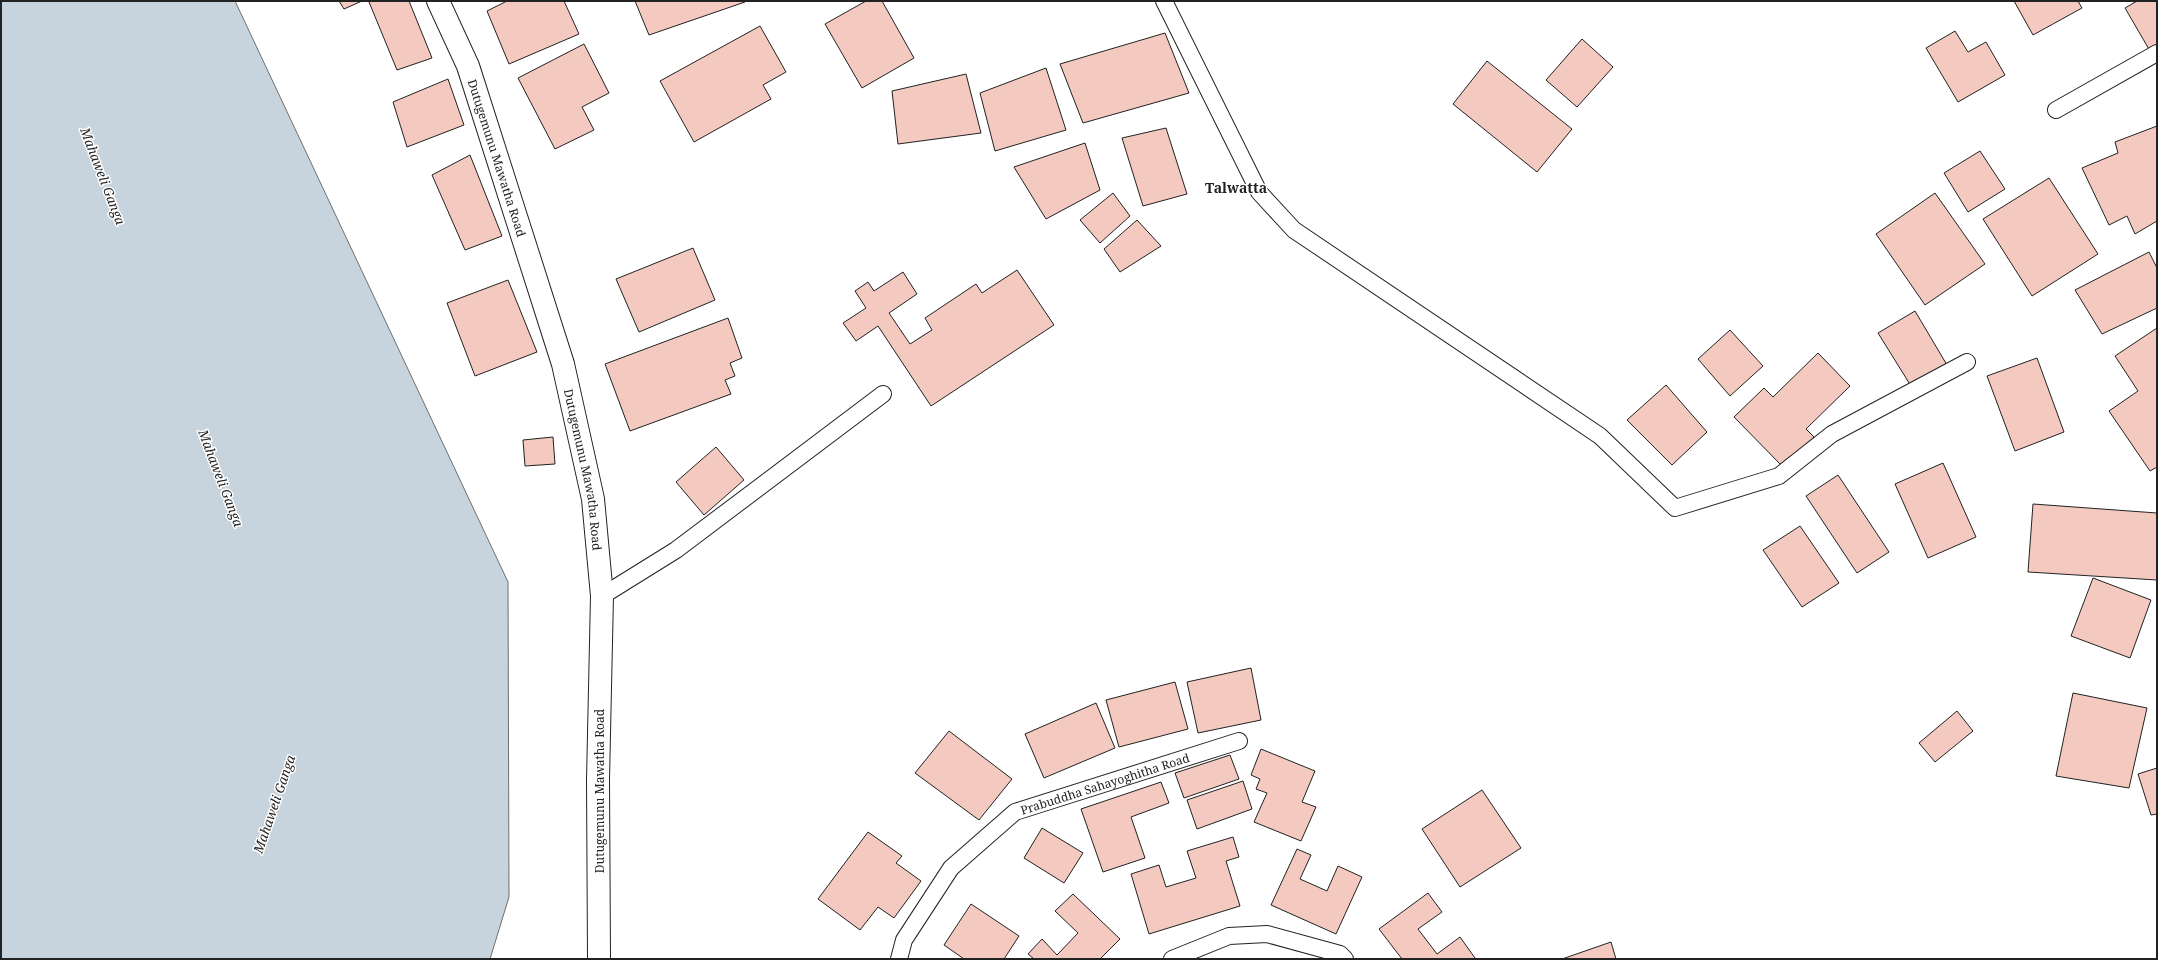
<svg xmlns="http://www.w3.org/2000/svg" width="2158" height="960" viewBox="0 0 2158 960" font-family="'Noto Serif',serif">
<rect width="100%" height="100%" fill="#fff"/>
<path fill="#c7d3dd" stroke="#6f6f6f" d="M1,1H235L508,582L509,897L490,959H1Z"/>
<path fill="#f3c9c0" stroke="#222" d="M339,1H362L344,9Z
M372,1H409L432,58L397,70L369,2Z
M507,1H564L579,34L509,64L487,11Z
M635,1H744L745,2L649,35Z
M866,1H882L914,58L862,88L825,24Z
M2014,1H2078L2082,8L2033,35Z
M2137,1H2157V47L2150,51L2125,8Z
M760,26L786,72L763,85L771,99L694,142L660,81Z
M1955,31L1968,52L1986,42L2005,75L1958,102L1926,48Z
M1165,33L1189,93L1083,123L1060,64Z
M1582,39L1613,67L1577,107L1546,80Z
M584,44L609,93L582,107L594,130L555,149L518,78Z
M1487,61L1572,129L1537,172L1453,104Z
M1046,68L1066,130L995,151L980,93Z
M966,74L981,133L898,144L892,91Z
M448,79L464,125L407,147L393,102Z
M2157,126V221L2135,234L2127,216L2109,225L2082,168L2118,153L2115,142Z
M1166,128L1187,194L1143,206L1122,138Z
M1085,143L1100,190L1046,219L1014,167Z
M1980,151L2005,189L1968,212L1944,173Z
M470,155L502,236L465,250L432,175Z
M2049,178L2098,254L2032,296L1983,219Z
M1113,193L1130,216L1100,243L1080,220Z
M1935,193L1985,264L1925,305L1876,234Z
M1137,220L1161,246L1120,272L1104,249Z
M693,248L715,300L639,332L616,279Z
M2149,252L2157,268V308L2102,334L2075,290Z
M1017,270L1054,325L931,406L878,326L856,341L843,323L866,308L855,291L868,282L874,291L903,272L917,294L889,313L910,344L932,330L925,318L976,284L982,293Z
M508,280L537,352L475,376L447,303Z
M1915,311L1947,365L1911,386L1878,333Z
M728,318L742,358L730,363L735,376L725,380L731,394L630,431L605,364Z
M2157,328V467L2150,471L2109,411L2138,391L2115,356Z
M1730,330L1763,366L1730,396L1698,359Z
M1818,353L1850,386L1806,429L1814,437L1783,467L1734,417L1764,388L1773,397Z
M2037,358L2064,432L2015,451L1987,376Z
M1666,385L1707,432L1672,465L1627,420Z
M553,437L555,464L525,466L523,440Z
M716,447L744,480L704,515L676,482Z
M1943,463L1976,537L1928,558L1895,484Z
M1838,475L1889,552L1857,573L1806,496Z
M2033,504L2157,513V580L2028,572Z
M1800,526L1839,583L1802,607L1763,550Z
M2093,578L2151,600L2130,658L2071,636Z
M1251,668L1261,720L1198,733L1187,682Z
M1175,682L1188,729L1119,747L1106,700Z
M2073,693L2147,708L2129,788L2056,776Z
M1096,703L1115,748L1044,778L1025,734Z
M1957,711L1973,731L1935,762L1919,743Z
M949,731L1012,779L979,820L915,773Z
M1261,749L1315,771L1302,802L1316,807L1301,841L1254,822L1267,793L1256,789L1260,779L1251,775Z
M1230,755L1239,779L1184,798L1175,773Z
M2157,768V814L2151,815L2138,774Z
M1243,781L1252,809L1197,829L1187,800Z
M1161,782L1169,803L1131,817L1145,858L1103,872L1081,809Z
M1482,790L1521,848L1460,887L1422,829Z
M1042,828L1083,853L1064,883L1024,858Z
M868,832L902,856L896,863L921,881L894,918L878,907L860,930L818,899Z
M1233,837L1239,857L1226,861L1240,906L1149,934L1131,874L1159,865L1166,887L1196,878L1187,851Z
M1297,849L1311,855L1300,879L1327,891L1338,866L1362,877L1336,934L1271,905Z
M1428,893L1442,912L1418,929L1437,954L1460,937L1475,958L1473,959H1402L1379,929Z
M1073,894L1120,939L1100,959H1034L1028,954L1042,939L1057,955L1078,933L1055,911Z
M971,904L1019,936L1004,959H964L944,945Z
M1611,942L1616,959H1562Z"/>
<g fill="none" stroke-linecap="round" stroke-linejoin="round">
<g stroke="#222" stroke-width="18">
<g id="service">
<path d="M1164,1L1259,192L1294,230L1600,436L1675,508L1779,476L1832,434L1967,362"/>
<path d="M2056,110L2157,53"/>
<path d="M602,596L676,550L883,394"/>
<path id="s1" d="M899,959L904,940L951,868L1015,812L1239,741"/>
<path d="M1172,959L1229,936L1267,934L1340,954L1345,959"/>
</g>
</g>
<g stroke="#222" stroke-width="24">
<g id="tertiary">
<path id="s2" d="M438,1L468,66L563,364L593,499L602,596L598,780L599,959"/>
</g>
</g>
<use href="#service" stroke="#fff" stroke-width="16"/>
<use href="#tertiary" stroke="#fff" stroke-width="22"/>
</g>
<g text-anchor="middle" dominant-baseline="central" stroke-width="3" stroke-linejoin="round" paint-order="stroke">
<g font-size="12" fill="#222" stroke="#fff">
<text stroke="none"><textPath href="#s2" startOffset="168">Dutugemunu Mawatha Road</textPath></text>
<text stroke="none"><textPath href="#s2" startOffset="492">Dutugemunu Mawatha Road</textPath></text>
<text stroke="none"><textPath href="#s1" startOffset="285">Prabuddha Sahayoghitha Road</textPath></text>
<text transform="translate(599 791) rotate(-90)">Dutugemunu Mawatha Road</text>
</g>
<g font-size="13" font-style="italic" fill="#222" stroke="#fff">
<text transform="translate(103 176) rotate(69)">Mahaweli Ganga</text>
<text transform="translate(221 478) rotate(69)">Mahaweli Ganga</text>
<text transform="translate(274 804) rotate(-71)">Mahaweli Ganga</text>
</g>
<g font-size="14" font-weight="bold" fill="#222" stroke="#fff">
<text x="1236" y="187">Talwatta</text>
</g>
</g>
<rect width="2158" height="960" fill="none" stroke="#222222" stroke-width="4"/>
</svg>
